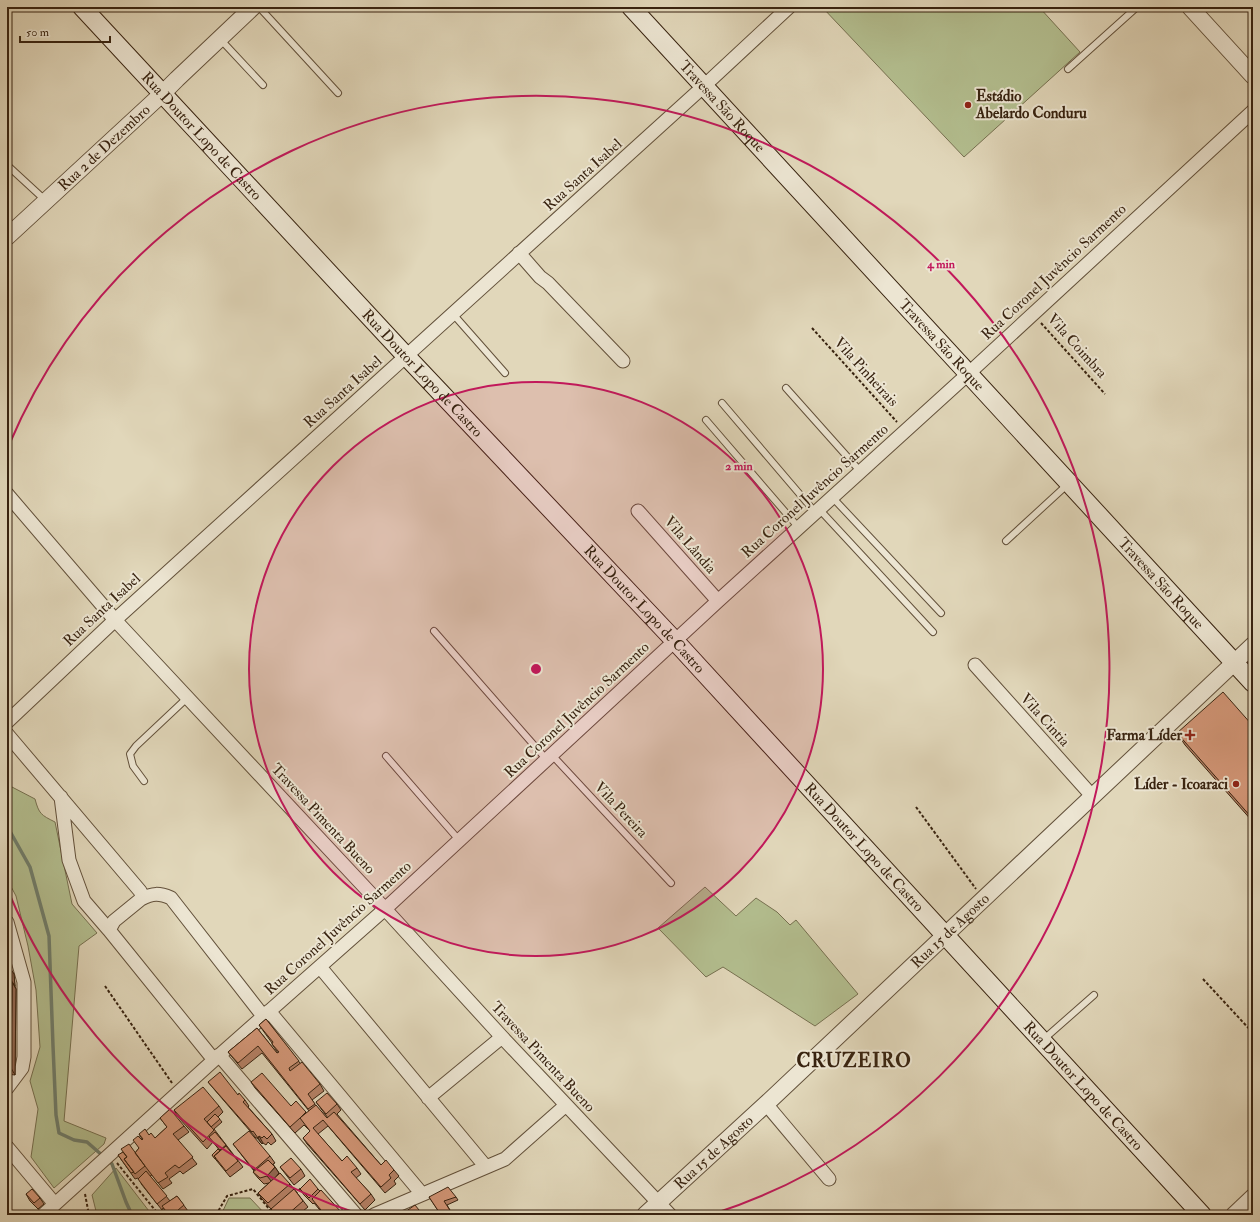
<svg xmlns="http://www.w3.org/2000/svg" width="1260" height="1222" viewBox="0 0 1260 1222" font-family="'IM FELL Double Pica',serif">
<rect width="100%" height="100%" fill="#e1d7ba"/>
<filter id="stains"><feTurbulence type="fractalNoise" baseFrequency=".005" numOctaves="4"/><feColorMatrix values="0 0 0 0 .2 0 0 0 0 .09 0 0 0 0 .02 0 0 0 .5 -.17"/></filter>
<radialGradient id="worn" r=".72"><stop offset=".6" stop-color="#630" stop-opacity="0"/><stop offset="1" stop-color="#630" stop-opacity=".3"/></radialGradient>
<path fill="#b3be8f" stroke="#767050" d="M822,7H1039L1080,52L964,157Z
M7,783L12,787L35,799C39,814 41,815 55,822L72,904L97,933L79,946L64,1121L106,1138L104,1144L54,1188L31,1157L38,1109L30,1081L40,1047L36,990L28,946L16,896L7,879Z
M705,887L736,916L756,898L777,912L790,925L796,920L858,994L815,1026L723,967L706,977L658,928Z
M116,1168L152,1215H97L92,1195Z
M229,1198H250L266,1215H221Z"/>
<g fill="none" stroke-linecap="round" stroke-linejoin="round">
<path stroke="#707e6c" stroke-width="3.5" d="M7,826L30,867L49,936L53,1046L56,1115L59,1133L74,1140L87,1142L103,1156
M108,1160L112,1164L126,1202L132,1215"/>
<g stroke="#62503a" stroke-width="8">
<path id="service" d="M259,7L338,93
M221,40L263,85
M1068,69L1137,7
M7,165L45,200
M453,314L505,373
M786,388L860,471
M722,403L815,512
M706,420L799,528
M832,497L941,613
M819,509L933,632
M1006,541L1068,484
M434,631L547,760
M552,755L671,883
M386,756L459,840
M144,781L133,766L130,754L136,746L187,698
M7,961L16,953
M1044,1039L1094,995"/>
</g>
<g stroke="#62503a" stroke-width="15">
<path id="minor" d="M519,253L540,277L548,283L623,361
M7,494L115,620L385,909L502,1037L670,1215
M638,511L718,601
M975,665L1093,797
M7,722L115,620L704,86L789,7
M7,734L140,891L142,895L141,899L114,921L109,930L214,1060
M61,797L69,860L84,901L109,930
M141,899C153,893 159,893 171,898L263,1016
M7,922L24,982V1057L22,1068L7,1088
M320,967L486,1167
M269,1011L422,1194
M219,1055L356,1215
M428,1098L502,1037
M766,1104L829,1179
M7,1147L54,1203
M43,1215L214,1060L385,909L718,601L968,374L1253,111
M374,1215L505,1159L566,1105"/>
</g>
<g stroke="#62503a" stroke-width="18">
<g id="tertiary">
<path d="M1190,7L1253,76"/>
<path id="s1" d="M7,237L163,93L177,79L253,7"/>
<path id="s2" d="M645,1215L766,1104L1253,645"/>
<path d="M1234,1215L1253,1197"/>
</g>
</g>
<g stroke="#382310" stroke-width="20">
<g id="secondary">
<path id="s3" d="M82,7L406,356L675,641L1202,1215"/>
<path id="s4" d="M631,7L1253,683"/>
</g>
</g>
<path stroke="#382310" stroke-width="2" stroke-dasharray="3 2" stroke-linecap="butt" d="M1041,323L1105,394
M812,328L897,422
M916,807L976,889
M1203,979L1253,1033
M105,986L172,1083
M117,1163L159,1215
M85,1194L89,1215
M295,1194L302,1187
M216,1215L227,1196L253,1189L274,1215"/>
<use href="#service" stroke="#ece5d2" stroke-width="6"/>
<use href="#minor" stroke="#ece5d2" stroke-width="13"/>
<use href="#tertiary" stroke="#ece5d2" stroke-width="16"/>
<use href="#secondary" stroke="#ece5d2" stroke-width="18"/>
</g>
<path fill="#b68267" stroke="#382310" d="M1253,726V822L1185,745L1177,733Z
M7,968H10L14,974L15,986L16,989L15,1075L7,1074Z
M266,1019L300,1063L320,1084L324,1091L312,1100L316,1106L327,1118H328L316,1102L337,1104L341,1110L337,1114L381,1165L394,1170L399,1176L394,1181L396,1184L385,1193L328,1126L318,1134L342,1161L357,1168L361,1174L356,1178L371,1194L375,1200L365,1210L307,1144L303,1138L310,1131L304,1125L295,1133L255,1088L251,1082L291,1106L307,1113L309,1111L262,1053L242,1069L228,1052L257,1028L277,1053H278L272,1044V1043L259,1025Z
M208,1082L238,1095L245,1100L249,1106L248,1107L272,1134L276,1141L271,1145L268,1142L266,1145L263,1143L262,1144L257,1138H256L213,1088Z
M219,1106L223,1112L218,1117L222,1122L214,1129L243,1167L230,1177L212,1155L220,1151L213,1142L207,1149L178,1117L174,1110Z
M160,1118L184,1126L189,1132L178,1140L197,1164L183,1174L180,1171L169,1179L172,1183L163,1189L152,1175L150,1176L170,1201L177,1196L188,1211L184,1215H168L163,1208L162,1210L142,1185L138,1178L135,1179L118,1155L135,1153L139,1148L142,1139L139,1134L149,1135L155,1138L167,1127Z
M233,1144L270,1156L275,1163L273,1164L279,1173L276,1177L290,1184L308,1207L298,1215H275L271,1209L262,1199L258,1193L269,1183L264,1184L258,1178L253,1172L254,1171Z
M280,1167L301,1169L305,1176L294,1185Z
M300,1189H318L343,1215H324L314,1203L313,1204L304,1195Z
M26,1194L40,1198L44,1204L38,1209L30,1201Z
M429,1197H456L458,1200L447,1205L453,1215H441Z"/>
<path fill="#946a54" stroke="#382310" d="M10,968L14,974L15,986L11,980Z
M12,982L16,989L15,1075L11,1068Z
M259,1136L263,1143L262,1144L258,1138Z
M275,1167L279,1173L272,1182L267,1176Z"/>
<path fill="#d49778" stroke="#382310" d="M1223,692L1253,726V817L1252,818L1177,733Z
M7,968H10L11,980H7Z
M7,982H12L11,1068H7Z
M266,1019L299,1061L289,1068L290,1071L302,1062L320,1084L308,1094L315,1104L308,1109L258,1046L238,1063L228,1052L257,1028L277,1053L279,1052L272,1044L273,1042L259,1025Z
M220,1072L238,1095L239,1093L245,1100L243,1102L272,1134L267,1139L264,1136L262,1138L259,1136L258,1138L253,1131L252,1132L208,1082Z
M262,1073L291,1106L296,1101L306,1112L300,1118L316,1105L327,1118L334,1112L381,1165L386,1160L394,1170L389,1175L391,1178L381,1187L323,1120L313,1128L342,1161L347,1156L357,1168L351,1172L371,1194L360,1204L303,1138L310,1131L300,1118L290,1127L251,1082Z
M203,1087L219,1106L204,1119L214,1130L203,1142L174,1110Z
M327,1093L337,1104L326,1114L316,1102Z
M170,1109L184,1126L173,1134L193,1157L179,1168L175,1165L165,1173L168,1177L158,1183L135,1153L139,1148L133,1140L138,1136L142,1140L143,1139L139,1134L145,1129L149,1135L151,1133L155,1138L167,1127L160,1118Z
M215,1114L220,1119L211,1127L207,1122Z
M249,1131L270,1156L254,1170L233,1144Z
M215,1132L226,1145L220,1150L209,1137Z
M129,1144L145,1166L135,1174L124,1159L127,1157L121,1149Z
M226,1146L238,1161L226,1171L214,1156Z
M218,1149L220,1151L214,1156L216,1158L215,1159L212,1155Z
M123,1152L127,1157L124,1159L134,1172L131,1173L118,1155Z
M291,1158L301,1169L290,1178L280,1167Z
M268,1160L275,1167L267,1176L260,1178L253,1172Z
M146,1171L167,1196L157,1204L138,1179Z
M280,1173L290,1184L268,1203L258,1193Z
M310,1179L318,1189L309,1198L300,1189Z
M448,1187L456,1197L444,1201L451,1212L447,1215H441L429,1197Z
M32,1189L40,1198L34,1203L26,1194Z
M294,1189L303,1201L287,1215H276L271,1209Z
M321,1190L342,1213L340,1215H325L312,1199Z
M177,1196L184,1205L178,1210L182,1215H169L162,1206Z
M415,1205L423,1215H407L405,1212Z
M311,1210L316,1215H305Z"/>
<circle cx="536" cy="669" r="287" fill="#c2185b" fill-opacity=".12"/>
<g fill="none" stroke="#c2185b" stroke-width="2">
<circle cx="536" cy="669" r="287"/>
<path d="M359 1214A573 573 0 0 1 9 893M9 445A573 573 0 1 1 713 1214"/>
</g>
<g fill="#8f2418" stroke="#ece5d2" stroke-width="1.5">
<circle cx="968" cy="105" r="4"/>
<path d="M1188 729h4v4h4v4h-4v4h-4v-4h-4v-4h4z"/>
<circle cx="1236" cy="784" r="4"/>
</g>
<g text-anchor="middle" dominant-baseline="central" stroke-width="4" stroke-linejoin="round" paint-order="stroke">
<g font-size="15" font-weight="bold" fill="#382310" stroke="#ece5d2" text-anchor="end">
<text x="976" y="96" text-anchor="start">Estádio<tspan x="976" dy="17">Abelardo Conduru</tspan></text>
<text x="1182" y="735">Farma Líder</text>
<text x="1228" y="784">Líder - Icoaraci</text>
</g>
<g font-size="15" fill="#382310" stroke="#ece5d2">
<text stroke="none"><textPath href="#s4" startOffset="135">Travessa São Roque</textPath></text>
<text stroke="none"><textPath href="#s3" startOffset="176">Rua Doutor Lopo de Castro</textPath></text>
<text stroke="none"><textPath href="#s1" startOffset="132">Rua 2 de Dezembro</textPath></text>
<text transform="translate(583 175) rotate(-42)">Rua Santa Isabel</text>
<text transform="translate(1054 272) rotate(-43)">Rua Coronel Juvêncio Sarmento</text>
<text stroke="none"><textPath href="#s4" startOffset="459">Travessa São Roque</textPath></text>
<text transform="translate(1077 346) rotate(48)">Vila Coimbra</text>
<text transform="translate(866 372) rotate(48)">Vila Pinheirais</text>
<text stroke="none"><textPath href="#s3" startOffset="500">Rua Doutor Lopo de Castro</textPath></text>
<text transform="translate(343 392) rotate(-42)">Rua Santa Isabel</text>
<text transform="translate(815 491) rotate(-42)">Rua Coronel Juvêncio Sarmento</text>
<text transform="translate(690 545) rotate(49)">Vila Lândia</text>
<text stroke="none"><textPath href="#s4" startOffset="783">Travessa São Roque</textPath></text>
<text stroke="none"><textPath href="#s3" startOffset="824">Rua Doutor Lopo de Castro</textPath></text>
<text transform="translate(102 610) rotate(-43)">Rua Santa Isabel</text>
<text transform="translate(577 710) rotate(-43)">Rua Coronel Juvêncio Sarmento</text>
<text transform="translate(1045 720) rotate(48)">Vila Cintia</text>
<text transform="translate(621 810) rotate(47)">Vila Pereira</text>
<text transform="translate(323 819) rotate(47)">Travessa Pimenta Bueno</text>
<text stroke="none"><textPath href="#s3" startOffset="1148">Rua Doutor Lopo de Castro</textPath></text>
<text transform="translate(338 928) rotate(-42)">Rua Coronel Juvêncio Sarmento</text>
<text stroke="none"><textPath href="#s2" startOffset="417">Rua 15 de Agosto</textPath></text>
<text transform="translate(543 1057) rotate(47)">Travessa Pimenta Bueno</text>
<text stroke="none"><textPath href="#s3" startOffset="1472">Rua Doutor Lopo de Castro</textPath></text>
<text stroke="none"><textPath href="#s2" startOffset="93">Rua 15 de Agosto</textPath></text>
</g>
<g font-size="19" font-weight="bold" letter-spacing="1" fill="#382310" stroke="#ece5d2">
<text x="854" y="1061">CRUZEIRO</text>
</g>
</g>
<circle cx="536" cy="669" r="6" fill="#c2185b" stroke="#ece5d2" stroke-width="2"/>
<g font-size="12" text-anchor="middle" font-weight="bold" fill="#c2185b" stroke="#ece5d2" stroke-width="4" stroke-linejoin="round" paint-order="stroke">
<text x="941" y="268">4 min</text>
<text x="739" y="470">2 min</text>
</g>
<rect width="1260" height="1222" fill="none" stroke="#e1d7ba" stroke-width="24"/>
<rect x="8" y="8" width="1244" height="1206" fill="none" stroke="#382310" stroke-width="2"/>
<rect x="12" y="12" width="1236" height="1198" fill="none" stroke="#382310"/>
<path d="M20 36v6h90v-6" fill="none" stroke="#382310" stroke-width="2"/>
<text x="26" y="36" font-size="12" fill="#382310" stroke="#ece5d2" stroke-width="3" paint-order="stroke">50 m</text>
<rect width="100%" height="100%" filter="url(#stains)"/>
<rect width="100%" height="100%" fill="url(#worn)"/>
</svg>
